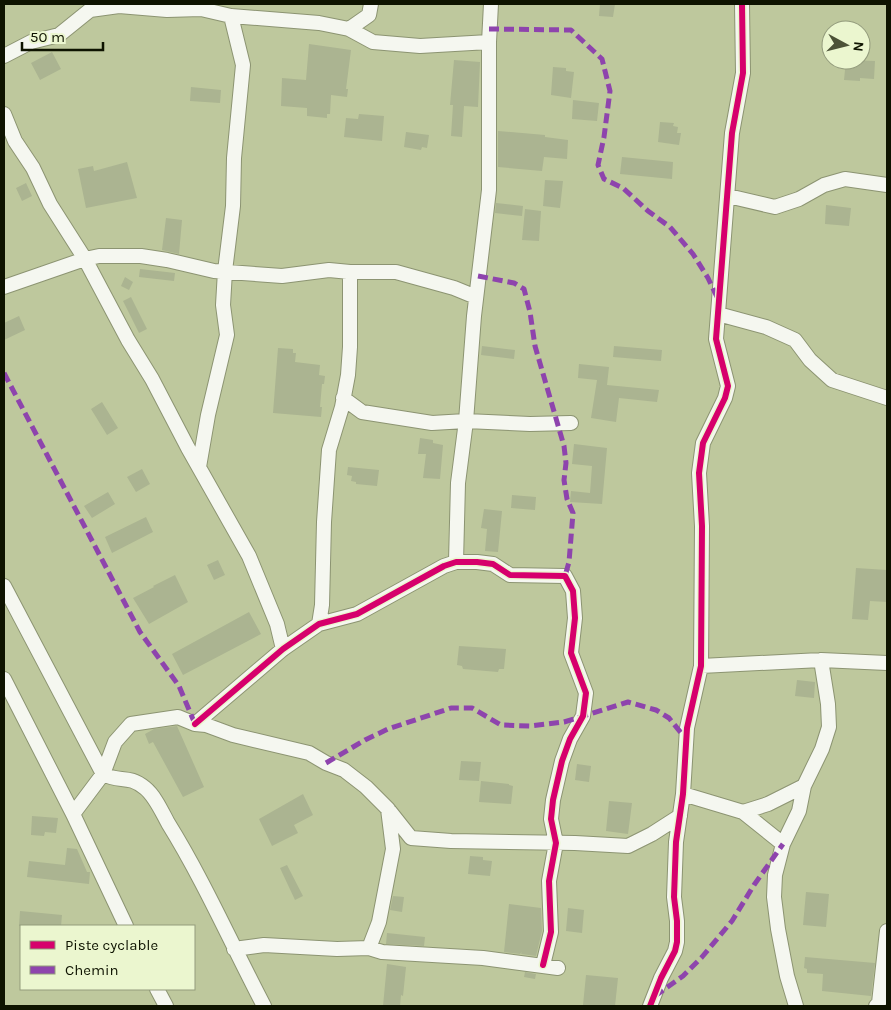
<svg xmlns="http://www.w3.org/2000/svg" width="891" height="1010" viewBox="0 0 891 1010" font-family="Karla,sans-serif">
<rect width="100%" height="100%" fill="#bec89d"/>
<path fill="#abb491" d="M600,4H615L613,17L599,16Z
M309,44L351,50L346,89H348L347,97L331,95L330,114H327V118L307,116V108L281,106L282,78L306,80Z
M52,52L61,69L40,80L31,63Z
M454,60L480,62L478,107L464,106L462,137L451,136L453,105H450Z
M846,60L875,61L874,79L860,78V81L844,80Z
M553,67L566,68V71L574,72L571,98L551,95Z
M191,87L221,90L220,103L190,101Z
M573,100L599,103L597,121L572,119Z
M359,114L384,116L382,141L344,137L346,118L358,119Z
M660,122L674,123L673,126L678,127L677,133H681L679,145L658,142Z
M498,131L545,135V137L568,140L567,159L544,157L542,171L498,167Z
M406,132L429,135L427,148L422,147L421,150L404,147Z
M622,157L673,162L672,179L620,174Z
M127,162L137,198L86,208L78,169L93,166L94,171Z
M545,180L563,181L560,208L543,206Z
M26,183L32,196L22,201L16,188Z
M496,203L523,206L522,216L495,213Z
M826,205L851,208L849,226L825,224Z
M525,209L541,211L539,241L522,240Z
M166,218L182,220L179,254L162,250Z
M140,269L175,273L174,281L139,277Z
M125,277L133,282L129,290L121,286Z
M131,297L147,329L139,333L123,301Z
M19,316L25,330L4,340V323Z
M482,346L515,350L514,359L481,355Z
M614,346L662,350L661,361L613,357Z
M278,348L293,349V353H296L295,362L320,365L319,375L325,376L324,384H322L320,407H322L321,417L273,413Z
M579,364L609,367L607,385L659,390L657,402L619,398L616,422L591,418L597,380L578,378Z
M102,402L118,428L107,435L91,409Z
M420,438L433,440V443L443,445L440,479L423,478L426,454H418Z
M574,444L607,448L602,504L570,502L571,491L590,493L592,466L572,464Z
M348,467L379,470L377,486L356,484V482L351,481L352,476L347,475Z
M142,469L150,484L136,492L127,477Z
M108,492L115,504L92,518L84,506Z
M512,495L536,497L535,510L511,508Z
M484,509L502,511L498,552L485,551L487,529L481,528Z
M146,517L153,532L112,553L105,537Z
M218,560L225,575L214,580L207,565Z
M856,568L887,570V602L870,601L868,620L852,619Z
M175,575L188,602L149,624L133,598L154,587L153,586Z
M249,612L261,634L183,675L172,654Z
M459,646L506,649L504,669H499L498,672L463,669L462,666L457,665Z
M797,680L815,682L814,698L795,696Z
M177,726L204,787L183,797L153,742L149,744L145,734L154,729Z
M461,761L481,762L479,781L459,780Z
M577,764L591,766L589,782L575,780Z
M481,781L509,784V785L513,786L511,804L479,802Z
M303,794L313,815L294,825L298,833L272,846L259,819Z
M609,801L632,803L628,834L606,831Z
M32,816L58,818L56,833L45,832L44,836L31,835Z
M67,848L77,849L87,872H90L89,884L27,877L29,861L65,865Z
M470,856L483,857V860L492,861L490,876L468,874Z
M287,865L303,896L295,900L280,868Z
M806,892L829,894L826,927L803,925Z
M393,896L404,897L402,912L390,910Z
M509,904L541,908L542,931L536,956L521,954L522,952L520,954L504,952Z
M568,908L584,910L582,933L566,931Z
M20,911L62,915L61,926H19Z
M387,933L425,937L424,946L386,944Z
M805,957L875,963L871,996L822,991L823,974L807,973V969L804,968Z
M387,964L406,967L403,996L401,995L400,1006H383Z
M525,972L536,974L535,979L524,977Z
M586,975L618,978L615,1006L583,1005Z"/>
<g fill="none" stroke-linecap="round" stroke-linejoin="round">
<g stroke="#8c9472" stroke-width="16">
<path id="minor" d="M349,29L369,15L371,4
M4,56L31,42L59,35L90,10L119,6L167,10L201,9L231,16L319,23L349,29L373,42L420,46L489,42
M4,114L15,141L33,168L50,204L85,259L128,340L152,379L188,448L249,556L277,624L283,649
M728,196L775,207L799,199L824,185L845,179L887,185
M4,287L85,259L99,256H141L167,260L214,271L282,276L329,270L350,272H396L454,288L476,297
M718,314L766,327L795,340L810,360L832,380L887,398
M343,398L362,412L432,423L466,421L530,424L571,423
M199,467L208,415L227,335L223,305L225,271L233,206L234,158L243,65L231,16
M456,562L458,483L466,421L474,316L489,190V42L491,4
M4,586L103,774C120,783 128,774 145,788C155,796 162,812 168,823C204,881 232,945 264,1006
M319,624L322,605L324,522L329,450L342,407L348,375L350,347V272
M701,666L821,660
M4,679L73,814L126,926
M195,724L283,649L319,624L357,614L444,566L456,562H477L493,564L510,575L565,576L573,591L575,618L571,653L586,693L583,716L570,739L562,761L553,800L551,819L556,843L549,881L551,932L543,965
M683,794L743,812L783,844
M743,812L768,804L804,786
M73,814L103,774L115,742L131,724L178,717L195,724L206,725L233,735L309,753L326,763L344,770L366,787L388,809L411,838L451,841L575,843L628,846L652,834L680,816
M369,948L379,922L393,849L388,809
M234,949L264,945L337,949L369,948L382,952L483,958L558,968
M157,989L166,1006
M650,1006L661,978L675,951L677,942V921L674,897L676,842L683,794L687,728L701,666L702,526L699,473L703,443L725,398L728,386L716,339L732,133L743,73L742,4
M796,1006L787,976L778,929L774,897L775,875L783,844L799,811L804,786L822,749L829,727L828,704L821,660L887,663
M876,1006L879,1003L887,931"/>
</g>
<use href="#minor" stroke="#f5f7f0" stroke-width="14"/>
<path stroke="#8e44ad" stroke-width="5" stroke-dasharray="10 5" stroke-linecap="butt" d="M489,29L571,30L602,59L610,91L604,137L598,165L604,179L623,188L648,211L670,227L693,254L708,278L717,297
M478,276L514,283L524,289L530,312L535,346L564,446L566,463L564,480L567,499L573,513L569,562L565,576
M4,373L140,632L179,686L195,724
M326,763L365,740L388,729L451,708H472L501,725L530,726L564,722L628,702L656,710L669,718L686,739
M655,996L683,976L702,957L732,921L754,885L783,844"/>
<g stroke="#ebf6cf" stroke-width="9">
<path id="cycleway" d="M195,724L283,649L319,624L357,614L444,566L456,562H477L493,564L510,575L565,576L573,591L575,618L571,653L586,693L583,716L570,739L562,761L553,800L551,819L556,843L549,881L551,932L543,965
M650,1006L661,978L675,951L677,942V921L674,897L676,842L683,794L687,728L701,666L702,526L699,473L703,443L725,398L728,386L716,339L732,133L743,73L742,4"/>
</g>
<use href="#cycleway" stroke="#d6006c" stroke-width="6"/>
</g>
<rect width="891" height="1010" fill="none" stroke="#0e1300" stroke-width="10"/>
<rect x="20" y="925" width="175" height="65" fill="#ebf6cf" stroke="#939b7c"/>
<rect x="30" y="941" width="25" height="8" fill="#d6006c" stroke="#939b7c"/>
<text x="65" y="950" font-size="15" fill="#0e1300">Piste cyclable</text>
<rect x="30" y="966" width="25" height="8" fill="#8e44ad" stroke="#939b7c"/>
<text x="65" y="975" font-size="15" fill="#0e1300">Chemin</text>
<g transform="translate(846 45) rotate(97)"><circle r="24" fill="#ebf6cf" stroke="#939b7c"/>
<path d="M0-4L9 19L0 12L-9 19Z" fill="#4c5237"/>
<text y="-8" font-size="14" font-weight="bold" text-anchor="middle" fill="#0e1300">N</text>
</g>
<path d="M22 42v8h81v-8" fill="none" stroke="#0e1300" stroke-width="2.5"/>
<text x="30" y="42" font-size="15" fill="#0e1300" stroke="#ebf6cf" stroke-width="4" paint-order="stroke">50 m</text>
</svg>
